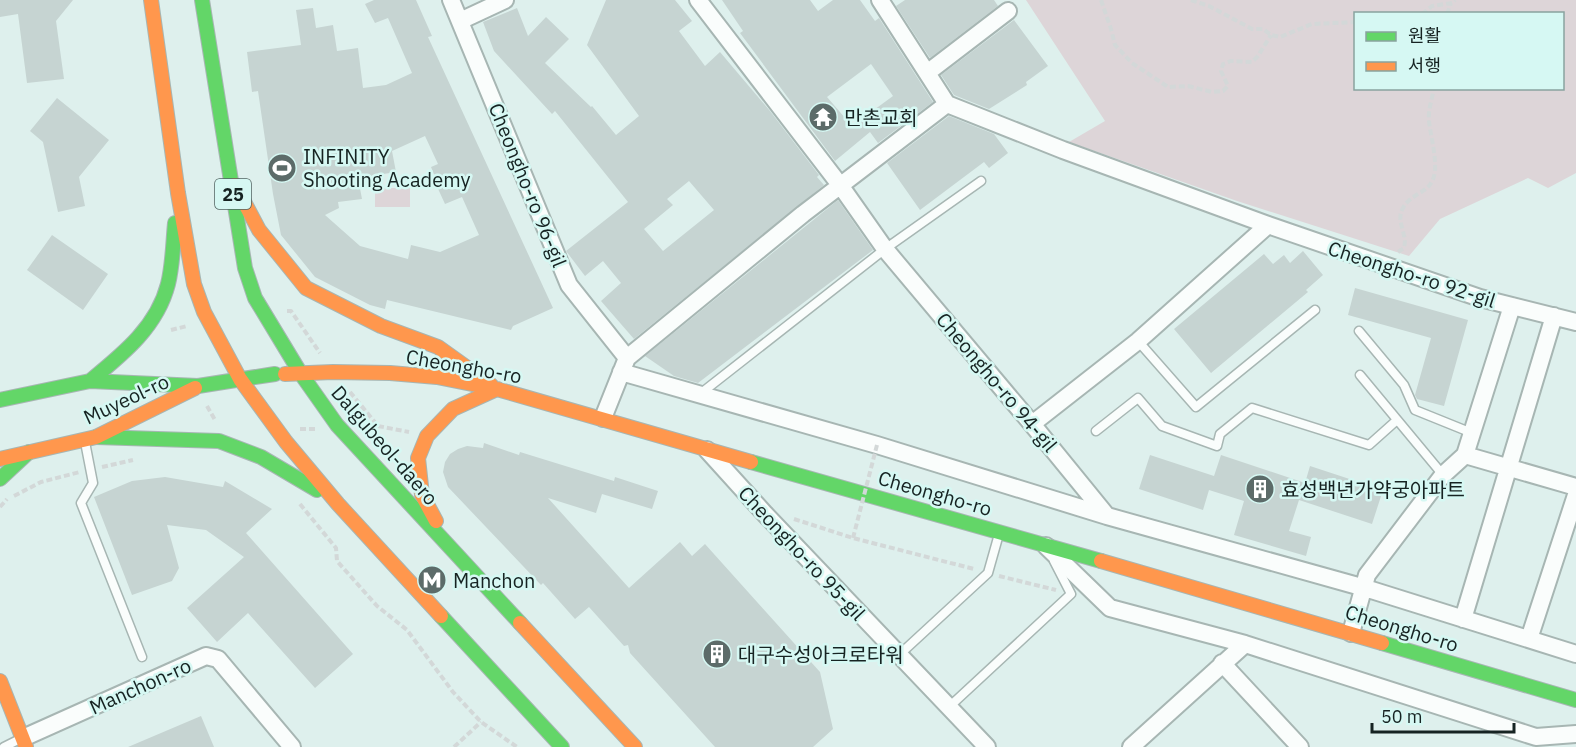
<svg xmlns="http://www.w3.org/2000/svg" width="1576" height="747" viewBox="0 0 1576 747" font-family="'IBM Plex Sans','Noto Sans KR',sans-serif">
<rect width="100%" height="100%" fill="#def0ed"/>
<path fill="#ddd5d8" fill-rule="evenodd" d="M1026,0H1576V173L1548,188L1528,178L1440,219L1409,256L1237,201L1069,142L1105,121ZM1356,14H1562V88H1356Z
M375,188H410V207H375Z"/>
<path fill="#c6d4d2" fill-rule="evenodd" d="M0,0H73L56,21L64,79L27,83L18,14L0,17Z
M374,0H416L432,36L428,37L553,308L513,326L511,330L387,300L385,309L370,305L315,277L281,235L273,194L258,91L252,92L247,52L301,45L296,10L313,8L316,28L333,25L337,51L358,48L363,88L386,85L412,73L388,18L375,23L365,4ZM425,136L438,164L431,167L436,179L434,180L445,204L462,197L479,235L440,252L411,245L408,259L360,246L325,215L339,208L338,202L362,199L358,178L396,172L392,151Z
M606,0H675L692,21L679,31L705,66L720,52L770,111L819,175L817,177L824,185L634,339L601,301L621,283L603,261L585,276L566,251L628,202L555,111L552,114L494,51L483,22L517,8L528,36L546,17L569,39L545,63L591,107L592,106L616,135L639,116L587,45ZM689,181L714,210L663,251L644,229L673,205L667,199Z
M722,0H810L818,11L833,0H860L875,21L879,18L933,102L878,143L870,132L835,161L740,33L743,31ZM871,64L893,96L852,126L827,97Z
M905,0H994L998,6L930,58L896,6Z
M1014,20L1048,66L1026,82L1027,85L989,109L954,95L941,75Z
M57,98L109,140L79,177L85,206L58,212L43,142L30,131Z
M949,116L994,134L1008,153L989,168L984,162L920,210L887,163Z
M838,200L873,250L698,383L674,376L645,356Z
M52,235L108,274L83,310L27,270Z
M1303,251L1323,275L1306,290L1308,292L1211,373L1174,329L1264,254L1273,264L1284,255L1290,263Z
M1355,288L1468,320L1444,406L1417,399L1415,395L1431,338L1348,315Z
M484,443L519,455L520,452L614,481L615,477L658,491L652,509L602,494L596,513L548,498L629,588L680,542L692,556L705,544L820,672L833,729L813,747H715L630,653L628,645L624,646L589,607L575,619L543,583L541,585L448,487L443,472L445,462L450,454L458,449L467,446L483,448Z
M1150,455L1214,476L1221,455L1305,483L1310,466L1383,490L1372,524L1299,500L1289,531L1311,537L1306,556L1234,535L1244,501L1209,490L1203,510L1139,489Z
M165,477L223,487L225,481L272,509L246,533L353,654L315,688L248,613L217,642L187,608L244,557L206,530L167,525L179,568L172,581L132,595L94,497L132,481Z
M201,716L214,747H128Z"/>
<g fill="none" stroke-linecap="round" stroke-linejoin="round">
<g stroke="#a7b6b3" stroke-width="11">
<path id="lane" d="M1359,331L1404,385L1415,410L1472,433
M1138,341L1196,407L1315,310
M1360,375L1443,475
M700,394L885,249L981,181
M1096,431L1138,398L1162,426L1217,446L1220,434L1252,408L1369,445L1397,420
M85,442L93,483L81,503L142,657
M899,655L988,573L999,534
M949,707L1071,594L1054,561
M4,747L22,738"/>
</g>
<g stroke="#a7b6b3" stroke-width="20">
<path id="street" d="M451,0L569,285L627,358
M698,0L840,185L885,249L1032,424L1107,516
M880,0L947,104L1063,150L1268,225L1480,298L1576,322
M460,21L505,0
M927,73L1008,11
M621,372L877,445L1107,516L1365,588L1576,654
M603,418L627,358L803,214L947,104
M1032,424L1138,341L1268,225
M707,450L765,514L987,747
M1465,455L1576,487
M1046,546L1110,608L1245,644L1536,737L1576,734
M1463,619L1554,316
M1351,633L1367,575L1443,475L1465,455L1512,306
M1529,639L1576,495
M1222,663L1300,747
M23,738L206,656L218,659L292,747
M1131,747L1245,644"/>
</g>
<g stroke="#a7b6b3" stroke-width="16">
<path id="fast" d="M202,0L245,268L255,298L301,374
M301,374L337,425L520,623
M90,381C123,354 157,327 168,284C173,264 173,243 175,223
M0,400L90,381L198,386L275,374
M96,437L219,441L261,457L317,490
M751,462L1101,561
M0,479L29,452
M441,616L562,747
M1382,643L1576,700"/>
</g>
<g stroke="#a7b6b3" stroke-width="16">
<path id="slow" d="M151,0L178,193L194,284L204,312L240,379
M235,185L259,230L306,288L381,326L438,347L491,385
M285,374L333,372L390,373L437,377L497,389L751,462
M240,379L286,442L338,504L441,616
M0,459L96,437L195,388
M436,521L422,495L418,458L427,436L453,409L497,389
M1101,561L1382,643
M520,623L635,747
M0,681L26,747"/>
</g>
<path stroke="#d3d8d8" stroke-width="4" stroke-dasharray="6 3" stroke-linecap="butt" d="M1101,0L1111,29L1115,45L1132,63L1168,87L1188,86L1212,92L1223,91L1228,86L1221,71L1223,64L1231,61L1252,62L1258,56L1271,35
M1191,0L1209,6L1252,29H1263L1271,35L1280,37L1312,24L1356,22
M1422,14L1432,6L1452,3L1455,0
M1447,14L1451,3
M1398,252L1404,248C1408,234 1395,221 1403,208C1412,191 1432,195 1435,171C1436,154 1431,138 1429,121C1428,110 1432,99 1434,88
M287,311H291L320,353
M171,330L187,326
M350,392L378,426L366,427
M207,406L215,420
M378,426L409,432
M300,429H317
M102,467L133,460
M14,496L41,482L80,472
M300,504L336,548L337,561L377,606L407,630L453,692L481,722L517,747
M0,507L7,499
M794,519L853,538L974,569
M999,576L1056,590
M454,747L481,722"/>
<use href="#lane" stroke="#fafdfc" stroke-width="8"/>
<use href="#street" stroke="#fafdfc" stroke-width="16"/>
<use href="#fast" stroke="#63d668" stroke-width="14"/>
<use href="#slow" stroke="#ff974d" stroke-width="14"/>
<path stroke="#d3d8d8" stroke-width="4" stroke-dasharray="6 3" stroke-linecap="butt" d="M853,538L877,445"/>
</g>
<defs>
<g id="temple-disc" transform="scale(1.5)"><circle r="9.5" fill="#5c6b69" stroke="#d6f8f3"/><path d="M0-6L5-2H3V0L6.5 2.5H4V6H1.5V3h-3V6H-4V2.5H-6.5L-3 0V-2H-5Z" fill="#fff"/></g>
<g id="stadium-disc" transform="scale(1.5)"><circle r="9.5" fill="#5c6b69" stroke="#d6f8f3"/><path d="M0-5a6.5 5 0 1 0 0 10a6.5 5 0 1 0 0-10ZM-3.5-1.8h7v3.6h-7Z" fill="#fff"/></g>
<g id="building-disc" transform="scale(1.5)"><circle r="9.5" fill="#5c6b69" stroke="#d6f8f3"/><path d="M-4-6H4V6H1V3H-1V6H-4ZM-2.5-4.3h1.7v1.8h-1.7ZM.8-4.3h1.7v1.8H.8ZM-2.5-1h1.7V.8h-1.7ZM.8-1h1.7V.8H.8Z" fill="#fff"/></g>
<g id="metro-disc" transform="scale(1.5)"><circle r="9.5" fill="#5c6b69" stroke="#d6f8f3"/><path d="M-5.5 5V-5H-3L0 0L3-5H5.5V5H3V-.5L0 4L-3-.5V5Z" fill="#fff"/></g>
</defs>
<g fill-rule="evenodd">
<use href="#temple-disc" x="823" y="117"/>
<use href="#stadium-disc" x="282" y="168"/>
<use href="#building-disc" x="1260" y="489"/>
<use href="#metro-disc" x="432" y="580"/>
<use href="#building-disc" x="717" y="654"/>
</g>
<g text-anchor="middle" dominant-baseline="central" stroke-width="5" stroke-linejoin="round" paint-order="stroke">
<rect fill="#d6f8f3" stroke="#506361" stroke-width="1.5" x="215" y="179" width="36" height="30" rx="4.5"/>
<g font-size="18" font-weight="bold" fill="#162322">
<text x="233" y="194">25</text>
</g>
<g font-size="20" fill="#162322" stroke="#d6f8f3" text-anchor="start">
<text x="844" y="117">만촌교회</text>
<text x="303" y="156">INFINITY<tspan x="303" dy="23">Shooting Academy</tspan></text>
<text x="1281" y="489">효성백년가약궁아파트</text>
<text x="453" y="580">Manchon</text>
<text x="738" y="654">대구수성아크로타워</text>
</g>
<g font-size="20" fill="#162322" stroke="#d6f8f3">
<text transform="translate(528 185) rotate(68)">Cheongho-ro 96-gil</text>
<text transform="translate(1412 274) rotate(18)">Cheongho-ro 92-gil</text>
<text transform="translate(464 366) rotate(10)">Cheongho-ro</text>
<text transform="translate(997 382) rotate(50)">Cheongho-ro 94-gil</text>
<text transform="translate(126 399) rotate(-25)">Muyeol-ro</text>
<text transform="translate(385 445) rotate(49)">Dalgubeol-daero</text>
<text transform="translate(935 493) rotate(16)">Cheongho-ro</text>
<text transform="translate(802 553) rotate(47)">Cheongho-ro 95-gil</text>
<text transform="translate(1402 628) rotate(17)">Cheongho-ro</text>
<text transform="translate(140 686) rotate(-24)">Manchon-ro</text>
</g>
</g>
<rect x="1354" y="12" width="210" height="78" fill="#d6f8f3" stroke="#89a39f" stroke-width="1.5"/>
<rect x="1366" y="32" width="30" height="9" fill="#63d668" stroke="#89a39f" stroke-width="1.5"/>
<text x="1408" y="42" font-size="18" fill="#162322">원활</text>
<rect x="1366" y="62" width="30" height="9" fill="#ff974d" stroke="#89a39f" stroke-width="1.5"/>
<text x="1408" y="72" font-size="18" fill="#162322">서행</text>
<path d="M1372 723v9h142v-9" fill="none" stroke="#162322" stroke-width="3"/>
<text x="1381" y="723" font-size="18" fill="#162322" stroke="#d6f8f3" stroke-width="4.5" paint-order="stroke">50 m</text>
</svg>
